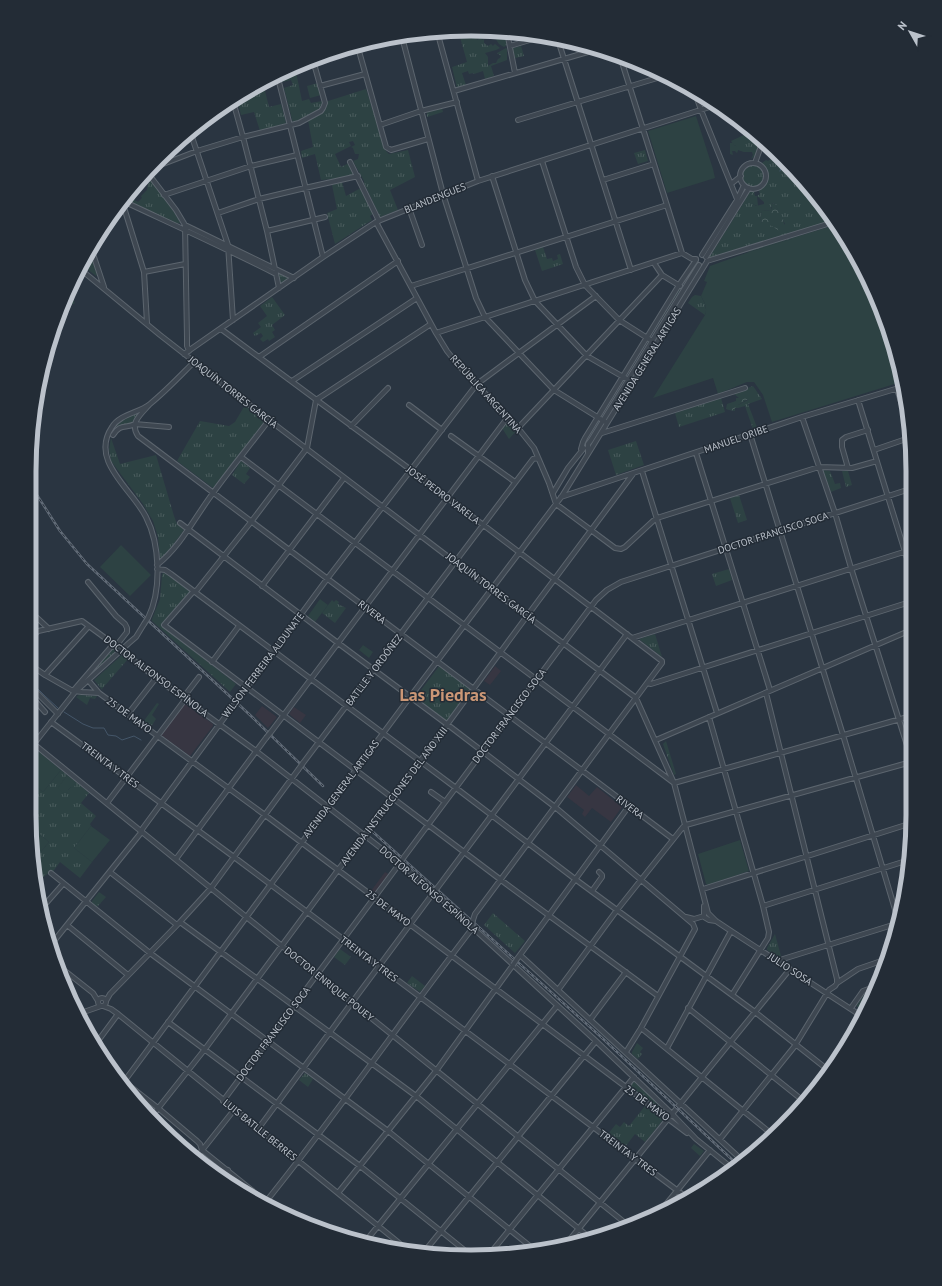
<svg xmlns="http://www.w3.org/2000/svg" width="942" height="1286" viewBox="0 0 942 1286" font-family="'PT Sans',sans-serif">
<defs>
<pattern id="grass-tufts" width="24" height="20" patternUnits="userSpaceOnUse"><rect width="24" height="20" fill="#2d4243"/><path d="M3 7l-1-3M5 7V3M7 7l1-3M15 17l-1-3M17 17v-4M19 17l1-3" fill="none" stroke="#4a5c5d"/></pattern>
<pattern id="forest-crowns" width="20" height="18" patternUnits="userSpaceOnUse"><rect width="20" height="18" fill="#2d4243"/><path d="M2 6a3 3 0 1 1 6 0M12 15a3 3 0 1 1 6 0" fill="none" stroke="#4a5c5d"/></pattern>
</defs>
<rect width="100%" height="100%" fill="#2a3541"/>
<path fill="#373642" d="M495,666L501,671L490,685L484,681Z
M185,704L213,724V726L190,756L161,735Z
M262,706L277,717L268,728L255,715Z
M294,707L306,715L300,723L289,714Z
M576,785L589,796L597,787L622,807L611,822L592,808L585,817L582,814L584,810L567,797Z
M385,872L390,875L375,894L371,891Z"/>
<path fill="url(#grass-tufts)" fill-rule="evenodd" d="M458,30L480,31V34L476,36L477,40L481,37L482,40L484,39V43L488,46L491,44L493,46L495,44L500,48L496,50L485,53L488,57V66L493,63H496L498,59L500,58L501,56L497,53L506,48L507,49V60L491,66L494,76L485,79L483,71L474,74L473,73L469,74L468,71L462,73L466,85L457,88L452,67L467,62Z
M498,32H505L507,44V45L504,47L499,44L495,38Z
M521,46L524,56L515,58L513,48Z
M295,67L302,101L309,99L311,103L322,101L323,104C317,115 305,119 293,123L284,88L293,85L291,80L282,82L281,77L294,74L293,68Z
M263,83L269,107L281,104L286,123L260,131L254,112L241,115L237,99Z
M318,83L321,95L310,98L307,86Z
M366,89L386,151L389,154L408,150L415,177L390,190L398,210L380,217L364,183V181L353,161L358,159L359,154H355L353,148L351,147L355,145L353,141L349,142L351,146L335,154L341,167L349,163L356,176L354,177L321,180L315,154L302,158L301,151L313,147L308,120C315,116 326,112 325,102Z
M442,108L443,112L427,117V112Z
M739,122L763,139L755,156L751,159L753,155L752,152H744L738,150L736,146L734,145L731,141L744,135Z
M645,150L648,161L638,164L634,153Z
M777,154L822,202L832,221L746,246L710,259L709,254L711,255L724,234L723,232L724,230L726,231L740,208L739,206L741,207L747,196V193L750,196L753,204L756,206L764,204V202L757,196L760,194L759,191C771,183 771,173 762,163L766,160L768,161ZM772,203L775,204L785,224L776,229L773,225L762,223L760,218L761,216L762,211L771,210Z
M751,165C769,164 768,184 753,188C750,187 746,185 744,182C738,176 746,168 751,165Z
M146,173L166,199L180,222V223L175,224L130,202L129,200L133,199L138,202L142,198L141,196L147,190L148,184L150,182L147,179L132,191L131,190Z
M342,182L346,196L359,189H362L373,214L370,216L372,220L335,244L327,213L337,209L332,185Z
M543,247L547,259L552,258L553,261L558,259L557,255L560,254L563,264L542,271L535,250Z
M90,251L97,275L96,276L82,265Z
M276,272L289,277L288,279L280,284Z
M679,289L680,290L651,335H650Z
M70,294L75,303L64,310L68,297Z
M695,295L701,296C704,302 708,308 705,315L688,303L692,297Z
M272,297L285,315L272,325L275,330L272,332L275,337L269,341L268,339L263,342L260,339L263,336L261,333L255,336L253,333L261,327L258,323L267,316L260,306Z
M753,386L762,399L748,404L758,430L754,432L745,406L738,408V405L748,400L745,394L739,391Z
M721,398L725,412L679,427L675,413Z
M245,405L264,420V422L213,488L177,461L200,421L229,426L235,422Z
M141,411L133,423L120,426L113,432C121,419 127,417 141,411Z
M509,420L517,430L509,439L502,428L507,421Z
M111,438L120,464L156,455L174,516L177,524L184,530L166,554L160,559L158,537L153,521L143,504L111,461L109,449Z
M636,441L644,465L616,475L608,450Z
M241,461L250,468L246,474L250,477L244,484L232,475Z
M823,470L830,471L835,484L840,483L841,488L831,492Z
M842,471H848L852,485L846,487Z
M739,495L747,520L738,523L730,498Z
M729,569L732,580L716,586L712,574Z
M166,572L190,591V593L162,625L163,627L236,684L230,692L152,621V619L160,599L162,575L163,573Z
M332,600L334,602L336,600L339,602L338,604L346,608L335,623L322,613Z
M655,634L662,657L639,639Z
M112,647L117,649V651L79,688L110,648Z
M122,655L128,659L102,689L103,691L94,680Z
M440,665L472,689L448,722L415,698Z
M79,695L97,696L95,699L90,698L87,705L76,697Z
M157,703L159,704L152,715L156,719L151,727L143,722Z
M666,741L676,774L674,775L663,744Z
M35,751L39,752L29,764C29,758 28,754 35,751Z
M61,770L67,775L59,788L68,790L71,787L75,781L89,793L81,803L96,816L90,824L91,826L74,848L92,862L80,878L60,862L52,873L50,872L38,881L35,859L49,842L31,827L29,815V781L43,792Z
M99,892L106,897L97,907L92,903V901Z
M493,913L525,941L515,953L484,925Z
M775,934L781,956L778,957L767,950V948Z
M340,949L351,957L345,965L334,957Z
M412,976L425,986L420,992L407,983Z
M865,994L869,1007L866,1012L856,1006Z
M637,1043L643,1048L640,1052L642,1054L638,1059L632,1054V1052Z
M305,1073L313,1079L308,1087L299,1080Z
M633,1081H635L670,1114L668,1116L629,1088Z
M645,1106L663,1120L645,1142L635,1134L625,1147L608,1134L616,1124L620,1127L624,1122L629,1126Z
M694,1144L704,1151L700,1156L691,1148Z"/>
<path fill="url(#forest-crowns)" d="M730,143H733L734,145L739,148L737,153L735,151H732L733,155L730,154Z
M749,191L754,192L755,196H757L758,206C752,205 751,201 750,196H748L747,193Z
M770,203L775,204L783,219L785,229L782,232L776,229L771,225L769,228H764L760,218L761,216L762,211L771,210L772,207Z
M792,238V239L749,252V250Z
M68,291L70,294L68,297V300L70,302L69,304H67L64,310L59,313L64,306L62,304Z
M737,390C742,391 746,393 750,396V398L738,405V408H735V411L729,410L726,409L727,404L736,401V398H739L733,393Z"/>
<path fill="#2d4243" d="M696,116L713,169L715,178L667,193L648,131Z
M835,225L879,302L901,382L772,422L763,395L754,382H747L718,394L713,378L653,398L705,315C708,307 704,302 701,296L707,282L704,281L710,266L749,252L792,239V238Z
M121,545L151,575L130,596L100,567Z
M320,599L328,605L315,622L308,616Z
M363,645L373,652L369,658L359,650Z
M39,752L61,770L43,792L29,781V764Z
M67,775L75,781L74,783L76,784L73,788L71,787L68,790V792L63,793L58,788Z
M91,826L110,840L92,862L74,848Z
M31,827L49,842L35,859Z
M740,840L749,871L708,885L706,884L698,854Z"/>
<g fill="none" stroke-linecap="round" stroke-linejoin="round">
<path stroke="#445669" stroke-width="1" d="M782,167H787
M780,171L781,168
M29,680L45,696L59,709
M64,712L83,724L93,728H104L108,735L116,736L122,740L134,736L141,740"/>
<g stroke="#5c656e" stroke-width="6">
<path id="minor" d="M437,31L478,181
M507,32L515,73
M402,37L443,194L476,298L485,317L554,390L607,423
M558,40L631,270
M357,44L386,147L391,150L428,139
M510,46L543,36
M348,47L366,43
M620,56L682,253L692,259H696
M277,74L323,257
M320,86L365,74
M694,90L701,110L739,204
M454,91L598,49
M233,101L243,137L267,231L279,288
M225,106L233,103
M518,120L664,76
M380,125L421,111L457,102
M190,131L228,245L233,320
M542,161L576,267L585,285L619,320L652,341
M350,162L379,221
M755,163L761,146L765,141
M740 176a13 13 0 1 1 26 0a13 13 0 1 1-26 0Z
M150,169L197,151L243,137L299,123L321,111L323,108L325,103L313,60
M147,172L176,210L185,225L187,338V346L189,351
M492,176L525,280L535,301L587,356L632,382
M603,180L654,164
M731,184L741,176
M164,195L251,166L297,155
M122,201L144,272L147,323
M123,201C174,225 225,248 276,274
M409,208L422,245
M218,213L259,199L305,188L358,176
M376,222L436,333L447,351L459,366L518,428L534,448L549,483L556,504L615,548L621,549L625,547L653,521L657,518L819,467L852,468L877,461
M185,225L294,278
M267,231L325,217
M91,248L104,287
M702,255L737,200L744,185
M706,257L749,188
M707,261L834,222
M654,263L662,275L680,286
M80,269L160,335L269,420L455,562L636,698L674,783L708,913L716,921L731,931L863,1017
M144,272L185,264
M411,286L667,205
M431,324L316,400L307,448L251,522L197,590L192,593L164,625L501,880L658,996
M221,329L411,470L662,661V663L647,683L475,914L473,920
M436,333L682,253
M184,354L323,257L376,222L478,181L716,105
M259,357L398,261
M292,381L417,298
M897,389L909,427
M858,400L910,568
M149,405C141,414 129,423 138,436L673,839
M409,405L442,430
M802,417L835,513L851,568L911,758
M351,426L388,388
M518,428L662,275
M602,433L745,388
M750,434L843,735L899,923
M113,435C121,423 125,429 135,424L169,427
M451,436L515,482
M581,449L583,442L585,438L679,285L696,260
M874,450L909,438
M696,453L770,690
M588,454L706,263
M241,457L674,783L911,716
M848,468L842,447V440L846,437L868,430
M642,471L717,713
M553,493L568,468L584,448
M561,497L802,417L902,387
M180,523L338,643L452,728L555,807L693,924L695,929L641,1028L626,1052
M157,565C181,546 195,517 213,493C231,468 251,444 269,420
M157,569L165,570L171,574L456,788L575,879L755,1012L828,1070
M88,582L116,616L125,624L127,628V632L116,646L111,647L73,691L82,692L99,693
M262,586L344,478
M34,615L49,629
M148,618C162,590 160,544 146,517C132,489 89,461 112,427C120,414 139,413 150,404C166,391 180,376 194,362
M34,632L82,621L116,646L156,678L256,751L400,863L434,892L596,1041L672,1114L696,1139L733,1169
M632,638L910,550
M29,641L38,631
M212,662L239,626
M29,664L45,675L73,691
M45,675L89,626
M88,680L99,693L265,815L687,1133
M647,683L651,684L910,602
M29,685L58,714
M766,693L837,979V983
M29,694L45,712
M237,701L327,579L477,384L596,296
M128,714L156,678
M709,717L763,906L769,932L768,938L732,995
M51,722L234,857L686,1197
M271,732L508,417
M29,740L282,946L629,1226
M656,740L911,630
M29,750L75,692L129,643L136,637L144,624
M303,763L533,459L537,458L539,460
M431,792L445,802
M107,803L184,701L186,694L199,677
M404,857L596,600L607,590L621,582L910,489
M176,859L266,738
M110,872L177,925
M51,873L150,953L388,1131L536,1251
M438,887L627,634
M703,889L912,823
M592,891L602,877V875L599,872
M704,906V917L709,920L716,921
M763,906L909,860
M41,909L63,884
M686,917L694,919L704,916
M180,922L416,1096L589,1237
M67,925L128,975
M50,946L140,834L143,828L233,706
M520,955L744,1162
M517,959L629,806
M780,962L783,959L899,923
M55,963L93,993L98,1001
M558,990L617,910L683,827L686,825L911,762
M98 1002a4 4 0 1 1 8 0a4 4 0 1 1-8 0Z
M106,1001L110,994L180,922L211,888L298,770
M103,1006L111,1009L118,1014L409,1251
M688,1008L806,1103
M851,1008L863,991L877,986
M78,1014L101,1006
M590,1020L626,972
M168,1022L360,1166L473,1257
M641,1028L773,1135
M95,1045L118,1014
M667,1048L731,931
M117,1076L158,1108L197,1141L200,1144L202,1150L280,1213
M123,1083L410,697L562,496L588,454V444L591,440L699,265
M223,1101L400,863
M152,1116L205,1049L338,870L393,798L527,616L633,474
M258,1129L434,892
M720,1139L794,1047L829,990L835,986L837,983L858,969L887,959
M196,1158L234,1110
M223,1176L228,1170
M338,1193L436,1071L513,965
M264,1204C336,1115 401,1021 471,930L472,926
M659,1213L710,1150
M365,1242L557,1006
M567,1243L790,969
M424,1252L596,1041
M488,1256L634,1077"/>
</g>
<use href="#minor" stroke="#3e4751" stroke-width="4"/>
<g stroke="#616b77" stroke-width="2.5">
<path id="rail" d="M30,484L60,531L87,564L250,715L323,786
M373,832L600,1036L739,1166"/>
</g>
<use href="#rail" stroke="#232c36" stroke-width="1" stroke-dasharray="3" stroke-linecap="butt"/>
<g stroke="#5c656e" stroke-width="6" stroke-linecap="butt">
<path id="minor-bridge" d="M144,624L148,618
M233,706L237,701
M266,738L271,732
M298,770L303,763
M400,863L404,857
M434,892L438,887
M472,926L473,920
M513,965L517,959"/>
</g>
<use href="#minor-bridge" stroke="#3e4751" stroke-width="4"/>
</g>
<g text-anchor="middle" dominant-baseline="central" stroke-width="3" stroke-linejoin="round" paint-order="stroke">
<g font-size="10" fill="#bbc2cb" stroke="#232c36">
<text transform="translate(435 198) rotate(-22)">BLANDENGUES</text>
<text transform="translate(647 359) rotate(-58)">AVENIDA GENERAL ARTIGAS</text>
<text transform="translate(233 392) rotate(38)">JOAQUÍN TORRES GARCÍA</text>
<text transform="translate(486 394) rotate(48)">REPÚBLICA ARGENTINA</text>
<text transform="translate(736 439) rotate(-19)">MANUEL ORIBE</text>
<text transform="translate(443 495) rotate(37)">JOSÉ PEDRO VARELA</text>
<text transform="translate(773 533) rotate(-18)">DOCTOR FRANCISCO SOCA</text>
<text transform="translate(491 588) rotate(37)">JOAQUÍN TORRES GARCÍA</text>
<text transform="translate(372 612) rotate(37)">RIVERA</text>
<text transform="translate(263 665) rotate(-53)">WILSON FERREIRA ALDUNATE</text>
<text transform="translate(374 670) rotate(-53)">BATLLE Y ORDÓÑEZ</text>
<text transform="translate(156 676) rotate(37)">DOCTOR ALFONSO ESPÍNOLA</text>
<text transform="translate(129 715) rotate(36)">25 DE MAYO</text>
<text transform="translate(509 716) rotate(-53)">DOCTOR FRANCISCO SOCA</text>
<text transform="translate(110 765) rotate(37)">TREINTA Y TRES</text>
<text transform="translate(341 789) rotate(-53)">AVENIDA GENERAL ARTIGAS</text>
<text transform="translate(394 796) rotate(-53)">AVENIDA INSTRUCCIONES DEL AÑO XIII</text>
<text transform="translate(630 807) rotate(37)">RIVERA</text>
<text transform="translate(429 890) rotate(41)">DOCTOR ALFONSO ESPÍNOLA</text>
<text transform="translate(388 908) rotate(37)">25 DE MAYO</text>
<text transform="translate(369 959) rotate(37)">TREINTA Y TRES</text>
<text transform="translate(790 969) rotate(33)">JULIO SOSA</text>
<text transform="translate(329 984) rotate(39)">DOCTOR ENRIQUE POUEY</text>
<text transform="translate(273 1034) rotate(-53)">DOCTOR FRANCISCO SOCA</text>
<text transform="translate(647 1103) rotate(36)">25 DE MAYO</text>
<text transform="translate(260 1130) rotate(39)">LUIS BATLLE BERRES</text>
<text transform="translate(628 1153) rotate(37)">TREINTA Y TRES</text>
</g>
<g font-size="18" font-weight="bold" fill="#cb9776" stroke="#232c36">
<text x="443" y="694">Las Piedras</text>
</g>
</g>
<path d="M0 0H942V1286H0ZM471 36H471A435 435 0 0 1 906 471V815A435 435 0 0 1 471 1250H471A435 435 0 0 1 36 815V471A435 435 0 0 1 471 36Z" fill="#232c36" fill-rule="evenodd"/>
<path fill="none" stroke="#bbc2cb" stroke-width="5" d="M471 36H471A435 435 0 0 1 906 471V815A435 435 0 0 1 471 1250H471A435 435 0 0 1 36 815V471A435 435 0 0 1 471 36Z"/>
<g transform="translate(910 32) rotate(309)" stroke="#232c36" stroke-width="3" paint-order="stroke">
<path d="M0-3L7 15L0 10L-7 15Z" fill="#bbc2cb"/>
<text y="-6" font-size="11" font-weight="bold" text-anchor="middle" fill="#bbc2cb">N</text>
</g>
</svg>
